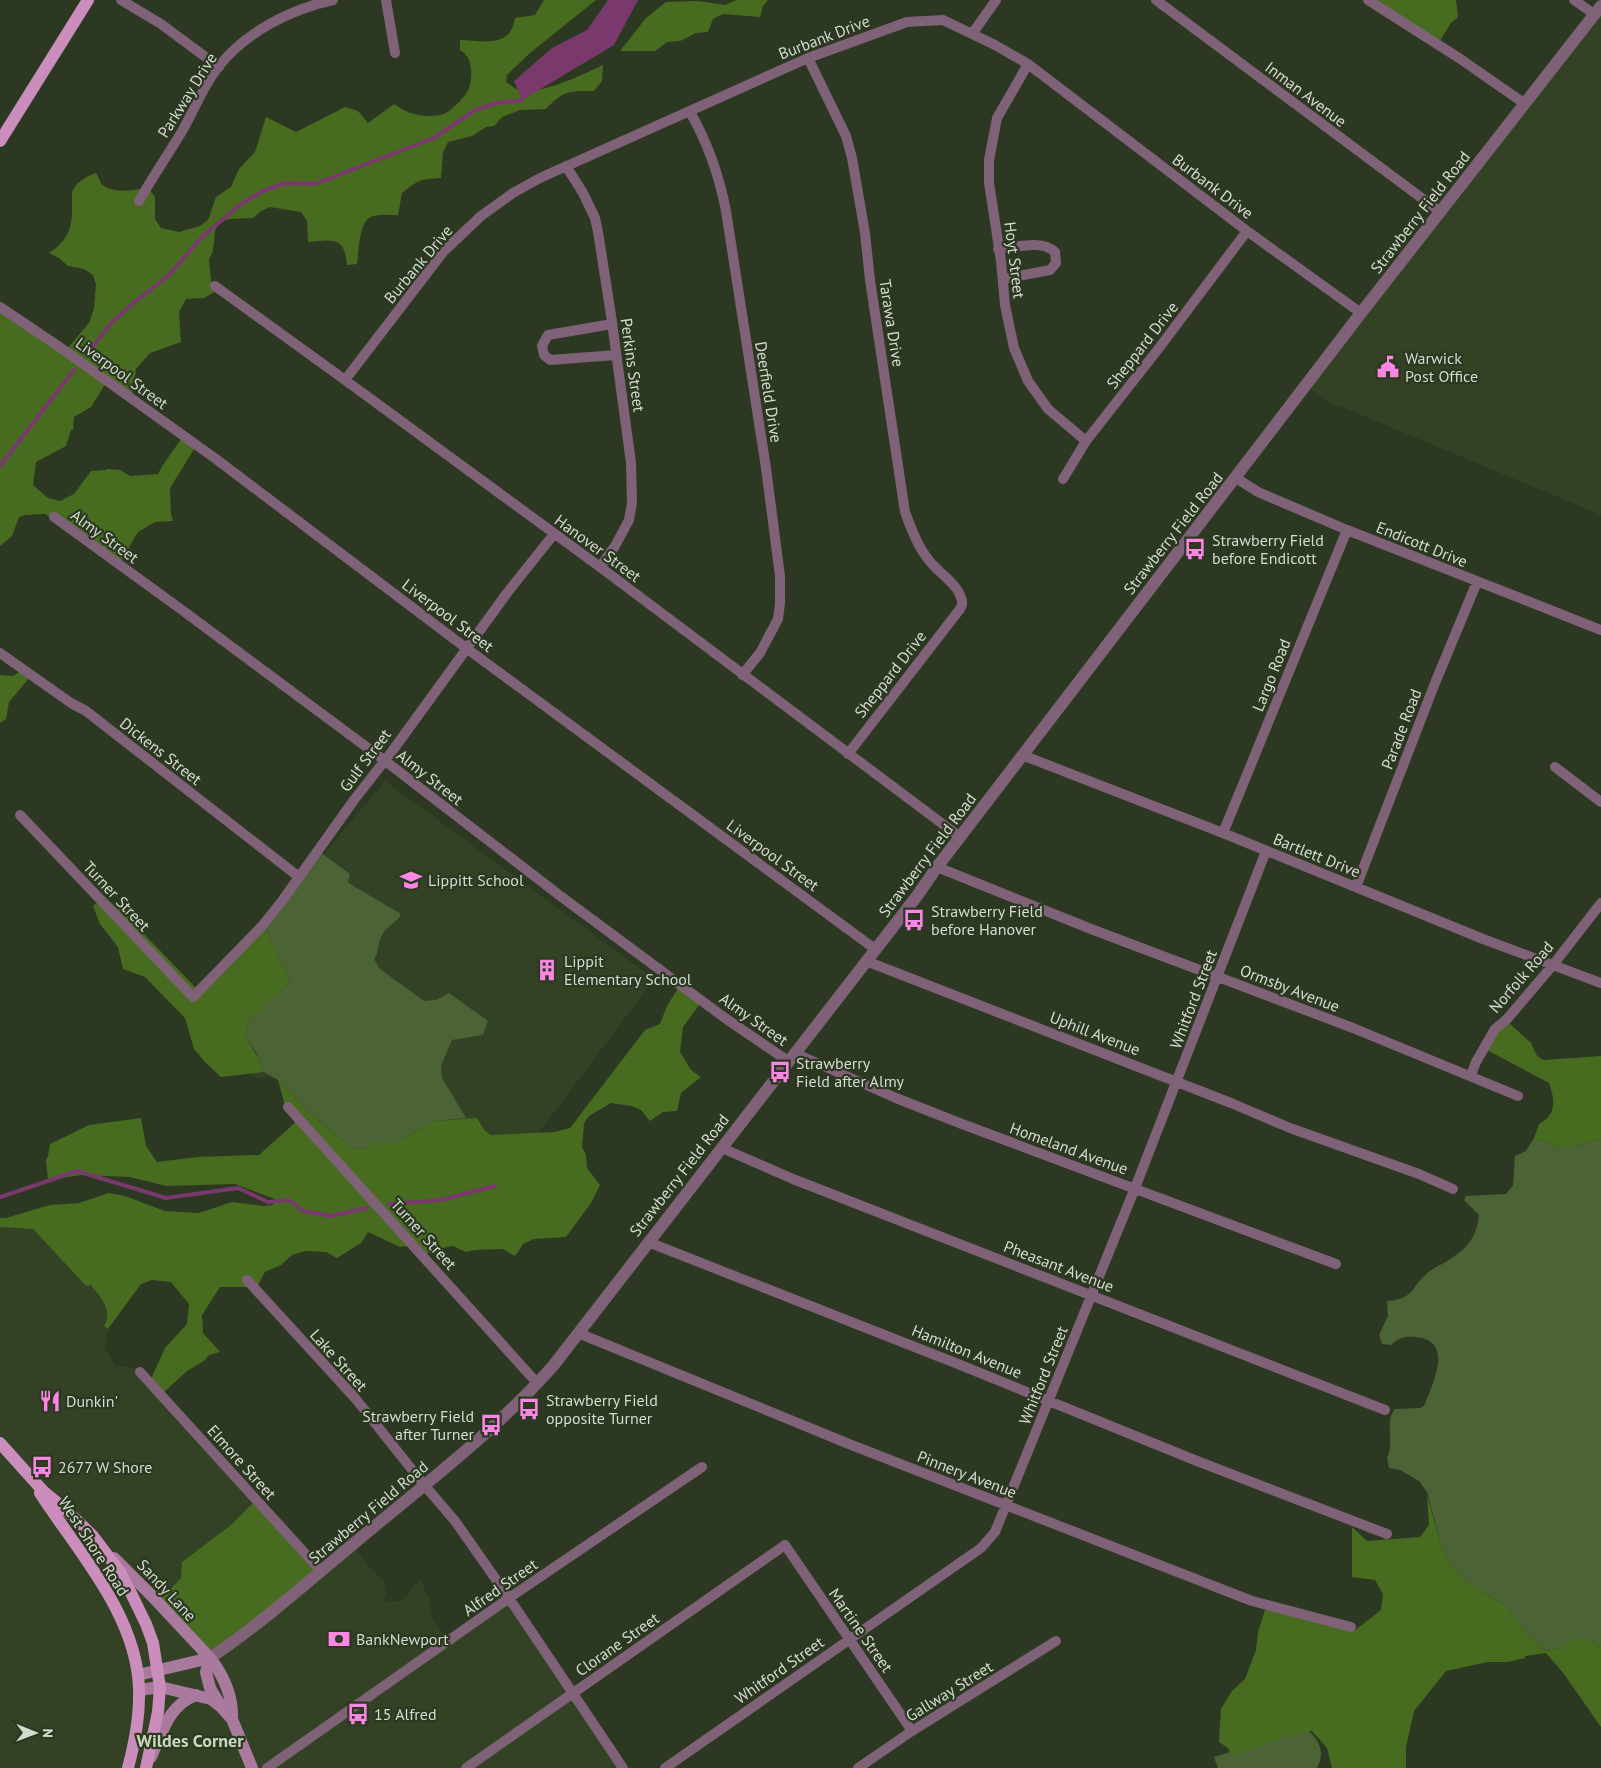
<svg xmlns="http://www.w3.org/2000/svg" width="1601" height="1768" viewBox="0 0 1601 1768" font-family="'PT Sans',sans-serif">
<rect width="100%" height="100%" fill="#2c3821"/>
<path fill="#334225" d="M1601,8V515L1342,407L1332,405L1308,387Z
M385,781L654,979L523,1154L276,1077L256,1078L188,1016Z
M0,1227L33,1229L86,1286L91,1285L107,1307L108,1319L104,1326L108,1329L105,1348L115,1366L136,1368L149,1381L256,1500L159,1601L204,1662L354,1546L370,1569L385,1581L386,1594L382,1600L396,1602L406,1598L412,1586L421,1579L426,1594L430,1600L431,1617L449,1641L508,1600L624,1768H0Z"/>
<path fill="#4c6336" d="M320,852L350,874L348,882L355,887L401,914C396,924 386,926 382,935C377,943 380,952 374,959L380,969L424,1001L436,1000L449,993L488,1021L483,1035L452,1040L441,1066L442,1078L466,1118L434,1121L395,1143H374L364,1149L352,1148L309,1113L278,1080L264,1072L258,1059L260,1058L245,1036L249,1020L290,982L264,925Z
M1534,1138L1559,1147H1572L1601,1139V1648L1590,1639L1562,1648L1545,1651L1526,1633L1507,1607L1463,1579L1451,1565L1442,1548L1427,1492L1419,1481L1400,1470L1389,1468L1387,1458C1395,1443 1384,1422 1395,1409L1420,1408L1424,1406C1433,1383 1455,1340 1415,1337C1405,1336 1398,1338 1391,1345L1382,1344L1379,1335L1388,1316L1387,1301C1416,1299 1410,1286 1430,1271C1436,1266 1444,1264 1450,1259C1468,1248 1477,1236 1479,1215L1464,1200L1466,1196L1506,1194L1513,1185L1515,1156L1526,1151Z
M1308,1731C1320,1740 1325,1753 1317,1768H1218L1214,1757L1295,1732Z"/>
<path fill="#486c1f" d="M544,0H596L530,53L507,75L506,82C510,84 515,89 519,90C539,96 584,74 603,65L602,81L594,91C569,91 564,90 546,109L520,110L502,117L494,126L486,127L472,136L448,142L443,152L441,178C421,179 418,180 402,193L398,215C390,215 381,214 373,216C359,219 359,251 357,264L347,265C345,236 332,240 308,242L307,221L301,212L270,207L261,211L253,218L232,219L220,221L215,231L213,251L209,259L211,281L218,290L204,298L186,299L179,312L181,342L150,353L136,369L132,398L106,383L91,407L74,417L73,430H71L66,446L36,462L33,485L48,498L60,501L74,494L91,471L106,470L107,469L120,470L130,476L158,474C165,460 175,449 183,436L196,446L170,488L171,514L173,521L155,522L138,532L118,566L45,514L25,515L19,517L12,536L0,546V307L66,350L89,323L94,309L96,284L93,275L84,269L68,266L59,258L49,253C69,240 73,226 72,203C72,198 71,192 74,188C78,181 89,175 96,173C99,177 100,184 104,186C113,193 138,191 148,187L155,197V219L161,228L179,232L200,226L208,220L216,197L231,187L239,169L255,152L266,117L296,132L345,107L358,111L368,123L394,104C399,107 403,110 408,112C416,116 437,118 446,113C452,110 468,94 469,88C473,75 473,57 460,50V40C484,41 511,48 515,18L535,15Z
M737,0H768L763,6L760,17L723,14L713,19L708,32L696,33L680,41L667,42L655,51H620L646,18L666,2L698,1L725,5Z
M1367,0H1456L1458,17L1451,23L1438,44Z
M21,671L30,677L9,702L6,719L0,723V675L13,676Z
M104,896L117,908L118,907L197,989L264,925L290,982L249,1020L245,1036L255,1053L260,1058L258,1059L264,1072L221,1077L205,1062L194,1049L185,1018L145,977L123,969L118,947L100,924L93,906Z
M680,985L702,1001L683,1027L680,1052L691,1070L701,1077L681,1093L677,1111L663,1112L650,1121L641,1110L632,1106L611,1103L589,1116L584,1123L582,1147L586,1155L587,1168L600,1185L591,1203L566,1237L534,1239L523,1244L515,1256L503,1249L475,1250L466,1252L453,1246L437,1249L424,1255L414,1245L400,1247L368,1232L361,1243L337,1258L326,1252L305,1251L292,1255L281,1265L265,1272L257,1287H220L202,1315L203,1333L220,1352L209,1355L204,1361L187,1371L162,1394L151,1379L165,1348L187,1324L189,1304L171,1282L152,1280L141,1284L108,1329L104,1326C113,1310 101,1298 91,1285L86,1286L33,1229L0,1227V1218H6L50,1205L79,1203L109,1193L125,1196L165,1211L199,1213L232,1202L264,1206L273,1205L275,1199L235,1184L166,1186L130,1177L81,1175L48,1180L46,1160L48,1156L50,1144L89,1125L141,1118L146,1146L157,1162L197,1157L259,1155L298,1120L285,1106L278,1080L309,1113L352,1148L364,1149L374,1143H395L434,1121L477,1118L485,1131L491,1135L555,1132L570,1128L645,1030L660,1024L667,1006Z
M1507,1021L1531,1043L1537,1056L1544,1060L1601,1056V1139L1572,1147H1559L1534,1138L1539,1124C1557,1114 1555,1100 1549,1083L1485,1049Z
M1427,1495L1442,1548L1451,1565L1463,1579L1507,1607L1526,1633L1545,1651L1562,1648L1575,1637L1590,1639L1601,1648V1727L1564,1674L1546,1653L1525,1656V1658L1508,1662H1488L1446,1671L1414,1711L1406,1747V1768H1332L1327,1748L1312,1731L1284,1737L1247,1751L1231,1755L1228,1748L1219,1742L1221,1709L1232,1691L1245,1679L1256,1650L1258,1632L1266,1607L1354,1631L1381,1610L1383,1594L1375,1580L1352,1577V1527L1367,1541L1420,1537L1429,1525Z
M256,1500L320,1569L204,1662L159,1601L181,1578L182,1562L231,1525Z"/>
<path fill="#79396d" d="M608,0H638L614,45L522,100L514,81L552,48L587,30Z"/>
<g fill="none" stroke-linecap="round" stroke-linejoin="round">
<path stroke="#79396d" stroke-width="4" d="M87,354L112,322L130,306L169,275L202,237L241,204L263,191L286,183L315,184L434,138L475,110L497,103L522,100
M0,466L74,370
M0,1197L77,1171L166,1198L238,1188L268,1202L289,1200L303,1211L331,1216L367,1208
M389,1204L441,1200L495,1186"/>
<path stroke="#7f6178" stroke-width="10" d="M121,0L161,24L219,67
M386,0L395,53
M1156,0L1439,211
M1368,0L1459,58L1525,104
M1574,0L1594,14
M972,34L996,0
M808,58L846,136L852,158L865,233L870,280L905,512C911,528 917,545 928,559C936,571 958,584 961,598C963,602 962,606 960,609L848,754
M1028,64L997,118L989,160V183L1001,261L1005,305L1014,348L1028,381L1048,409L1086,441
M690,112C708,143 719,175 726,211L766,468L780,576V603L778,619L760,653L742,675
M566,166L583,193L595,218L598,232L611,315L631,463L632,503L629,520L615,546L600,567
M139,201C152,178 167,156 181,133C194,111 203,86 219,66C246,32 291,9 333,0
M998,249C1015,248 1041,239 1055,252L1056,263L1050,270L1003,279
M215,286L345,380L600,567L960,837
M0,307L61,348L216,459L466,648L875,949
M612,324L548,335L542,346L544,355L550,360L616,355
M345,380L444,251L481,216L513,193L540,178L808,58L907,22L943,20L995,45L1028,64L1247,231L1361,313
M1236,478L1258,492L1347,530L1601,630
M1063,479L1086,441L1159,348L1247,231
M54,517L182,610L384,760L559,895L725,1018L788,1061
M0,653L71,703L86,711L299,877
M1022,755L1223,833L1483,939L1601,983
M1555,767L1601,802
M20,815L193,997L262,926L282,901L354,800L393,750L507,593L554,534
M1223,833L1347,530
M937,867L1091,929L1353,1028L1518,1096
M1356,887L1435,683L1477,582
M866,961L1231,1103L1290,1128L1419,1174L1453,1189
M794,1053L896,1098L962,1124L1336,1264
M1471,1075L1476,1062L1495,1029L1507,1019L1553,965L1601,903
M288,1107L537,1383
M722,1148L793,1179L1385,1410
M648,1242L958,1364L1197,1461L1387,1534
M247,1280L355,1398L425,1486L455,1521L509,1598L623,1768
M578,1333L849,1444L1252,1601L1351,1627
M140,1372L321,1571
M267,1768L509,1598L702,1467
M466,1768L785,1545L912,1731
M665,1768L981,1548L995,1532L1135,1188L1266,851
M858,1768L912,1731L1056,1641"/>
<path stroke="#7f6178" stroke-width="12" d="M210,1658C265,1621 313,1577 364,1535C429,1481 496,1430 553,1366L917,896L937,867L1361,313L1601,6"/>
<path stroke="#a97a9e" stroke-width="12" d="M114,1558L151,1595L210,1658C223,1675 233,1697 232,1719
M210,1658L206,1672L210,1688L222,1708L232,1719L252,1768
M138,1675L210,1658
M139,1690L160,1687L211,1699L220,1706
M151,1757C163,1731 168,1706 196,1695"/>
<path stroke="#ca8dbc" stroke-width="12" d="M0,141L88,0
M0,1443L44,1492L66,1510L93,1536L120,1572L130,1591L146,1624L153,1643L160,1687L158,1712L146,1768
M40,1493C78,1552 137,1615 139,1689C140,1716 135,1742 128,1768"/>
</g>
<defs>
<g id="civic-bare" transform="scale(1.725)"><path d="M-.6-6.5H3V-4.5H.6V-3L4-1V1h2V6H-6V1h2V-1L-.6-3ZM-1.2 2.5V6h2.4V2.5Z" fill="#fb86e4" stroke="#2c3821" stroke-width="2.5" paint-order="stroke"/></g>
<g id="bus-bare" transform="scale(1.725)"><path d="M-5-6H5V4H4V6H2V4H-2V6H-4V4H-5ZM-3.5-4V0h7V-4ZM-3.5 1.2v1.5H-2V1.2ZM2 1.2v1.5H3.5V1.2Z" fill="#fb86e4" stroke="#2c3821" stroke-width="2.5" paint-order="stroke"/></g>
<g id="school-bare" transform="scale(1.725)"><path d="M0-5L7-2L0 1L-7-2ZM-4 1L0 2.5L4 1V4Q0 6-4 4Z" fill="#fb86e4" stroke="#2c3821" stroke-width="2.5" paint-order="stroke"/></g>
<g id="building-bare" transform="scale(1.725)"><path d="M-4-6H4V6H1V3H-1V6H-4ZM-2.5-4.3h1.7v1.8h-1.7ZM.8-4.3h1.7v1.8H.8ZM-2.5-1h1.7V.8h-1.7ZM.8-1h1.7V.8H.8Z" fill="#fb86e4" stroke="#2c3821" stroke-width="2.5" paint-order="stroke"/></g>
<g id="restaurant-bare" transform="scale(1.725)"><path d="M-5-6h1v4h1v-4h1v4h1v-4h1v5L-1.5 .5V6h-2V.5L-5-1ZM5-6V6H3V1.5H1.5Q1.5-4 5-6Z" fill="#fb86e4" stroke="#2c3821" stroke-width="2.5" paint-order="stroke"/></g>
<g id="bank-bare" transform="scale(1.725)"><path d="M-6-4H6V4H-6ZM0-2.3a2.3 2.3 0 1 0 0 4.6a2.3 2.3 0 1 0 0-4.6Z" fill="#fb86e4" stroke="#2c3821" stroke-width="2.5" paint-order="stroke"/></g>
</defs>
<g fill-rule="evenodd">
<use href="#civic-bare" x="1388" y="367"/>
<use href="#bus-bare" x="1195" y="549"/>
<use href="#school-bare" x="411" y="880"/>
<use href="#bus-bare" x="914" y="920"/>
<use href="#building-bare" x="547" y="970"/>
<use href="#bus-bare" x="780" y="1072"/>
<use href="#restaurant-bare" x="50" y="1401"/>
<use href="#bus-bare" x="529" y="1409"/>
<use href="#bus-bare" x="491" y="1425"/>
<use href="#bus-bare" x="42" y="1467"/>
<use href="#bank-bare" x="339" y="1639"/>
<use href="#bus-bare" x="358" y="1714"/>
</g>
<g text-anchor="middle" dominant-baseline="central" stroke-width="4.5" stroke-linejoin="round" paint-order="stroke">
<g font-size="16" fill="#d4dcce" stroke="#2c3821">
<text transform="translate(824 37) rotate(-21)">Burbank Drive</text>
<text transform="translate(1306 94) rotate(37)">Inman Avenue</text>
<text transform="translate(187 95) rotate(-58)">Parkway Drive</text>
<text transform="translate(1213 186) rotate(37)">Burbank Drive</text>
<text transform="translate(1420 212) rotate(-52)">Strawberry Field Road</text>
<text transform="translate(1015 260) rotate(83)">Hoyt Street</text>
<text transform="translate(418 264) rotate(-50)">Burbank Drive</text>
<text transform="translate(892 323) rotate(81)">Tarawa Drive</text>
<text transform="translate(1142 345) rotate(-52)">Sheppard Drive</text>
<text transform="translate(633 365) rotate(82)">Perkins Street</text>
<text transform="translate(122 373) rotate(36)">Liverpool Street</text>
<text transform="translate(769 392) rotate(81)">Deerfield Drive</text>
<text transform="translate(1173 533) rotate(-52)">Strawberry Field Road</text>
<text transform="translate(105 536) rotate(36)">Almy Street</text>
<text transform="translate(1422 544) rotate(22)">Endicott Drive</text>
<text transform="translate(598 548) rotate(36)">Hanover Street</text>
<text transform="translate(448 615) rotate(37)">Liverpool Street</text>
<text transform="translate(890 674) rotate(-52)">Sheppard Drive</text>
<text transform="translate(1271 675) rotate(-68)">Largo Road</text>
<text transform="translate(1401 729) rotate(-69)">Parade Road</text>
<text transform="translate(161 751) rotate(38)">Dickens Street</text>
<text transform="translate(365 760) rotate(-53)">Gulf Street</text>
<text transform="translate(430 777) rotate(38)">Almy Street</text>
<text transform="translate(773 855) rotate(36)">Liverpool Street</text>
<text transform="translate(927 855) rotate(-53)">Strawberry Field Road</text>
<text transform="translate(1317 855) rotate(22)">Bartlett Drive</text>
<text transform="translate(117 896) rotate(47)">Turner Street</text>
<text transform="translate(1521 977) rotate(-49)">Norfolk Road</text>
<text transform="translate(1290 988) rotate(21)">Ormsby Avenue</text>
<text transform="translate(1193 999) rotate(-69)">Whitford Street</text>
<text transform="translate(754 1019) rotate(35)">Almy Street</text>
<text transform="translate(1095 1033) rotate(21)">Uphill Avenue</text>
<text transform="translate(1069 1148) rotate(20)">Homeland Avenue</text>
<text transform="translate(679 1175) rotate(-52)">Strawberry Field Road</text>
<text transform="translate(424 1234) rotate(48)">Turner Street</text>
<text transform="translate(1059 1266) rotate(21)">Pheasant Avenue</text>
<text transform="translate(967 1351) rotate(22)">Hamilton Avenue</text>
<text transform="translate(339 1360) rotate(48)">Lake Street</text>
<text transform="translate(1043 1375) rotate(-68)">Whitford Street</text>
<text transform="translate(242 1462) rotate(48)">Elmore Street</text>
<text transform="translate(967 1474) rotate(21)">Pinnery Avenue</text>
<text transform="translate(368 1512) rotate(-40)">Strawberry Field Road</text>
<text transform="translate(94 1546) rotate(57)">West Shore Road</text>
<text transform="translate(500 1587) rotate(-35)">Alfred Street</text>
<text transform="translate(167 1590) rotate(47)">Sandy Lane</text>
<text transform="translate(861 1630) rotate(55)">Martine Street</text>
<text transform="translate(617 1644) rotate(-35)">Clorane Street</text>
<text transform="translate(779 1670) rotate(-35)">Whitford Street</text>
<text transform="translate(949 1691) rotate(-32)">Gallway Street</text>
</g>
<g font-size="16" fill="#d4dcce" stroke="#2c3821" text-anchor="start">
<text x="1405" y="358">Warwick<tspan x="1405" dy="18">Post Office</tspan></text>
<text x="1212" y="540">Strawberry Field<tspan x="1212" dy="18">before Endicott</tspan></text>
<text x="428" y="880">Lippitt School</text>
<text x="931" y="911">Strawberry Field<tspan x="931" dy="18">before Hanover</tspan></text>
<text x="564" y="961">Lippit<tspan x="564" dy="18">Elementary School</tspan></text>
<text x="796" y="1063">Strawberry<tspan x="796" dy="18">Field after Almy</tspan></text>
<text x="546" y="1400">Strawberry Field<tspan x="546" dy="18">opposite Turner</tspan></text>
<text x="66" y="1401">Dunkin'</text>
<text x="474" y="1416" text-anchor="end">Strawberry Field<tspan x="474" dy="18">after Turner</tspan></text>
<text x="58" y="1467">2677 W Shore</text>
<text x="356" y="1639">BankNewport</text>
<text x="374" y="1714">15 Alfred</text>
</g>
<g font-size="18" font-weight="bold" fill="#c8d8bb" stroke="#2c3821">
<text x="190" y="1740">Wildes Corner</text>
</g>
</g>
<g transform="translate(35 1733) rotate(91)" stroke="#2c3821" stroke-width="4" paint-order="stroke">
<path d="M0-4L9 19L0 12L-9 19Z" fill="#d4dcce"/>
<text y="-8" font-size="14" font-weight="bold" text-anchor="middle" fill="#d4dcce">N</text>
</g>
</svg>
